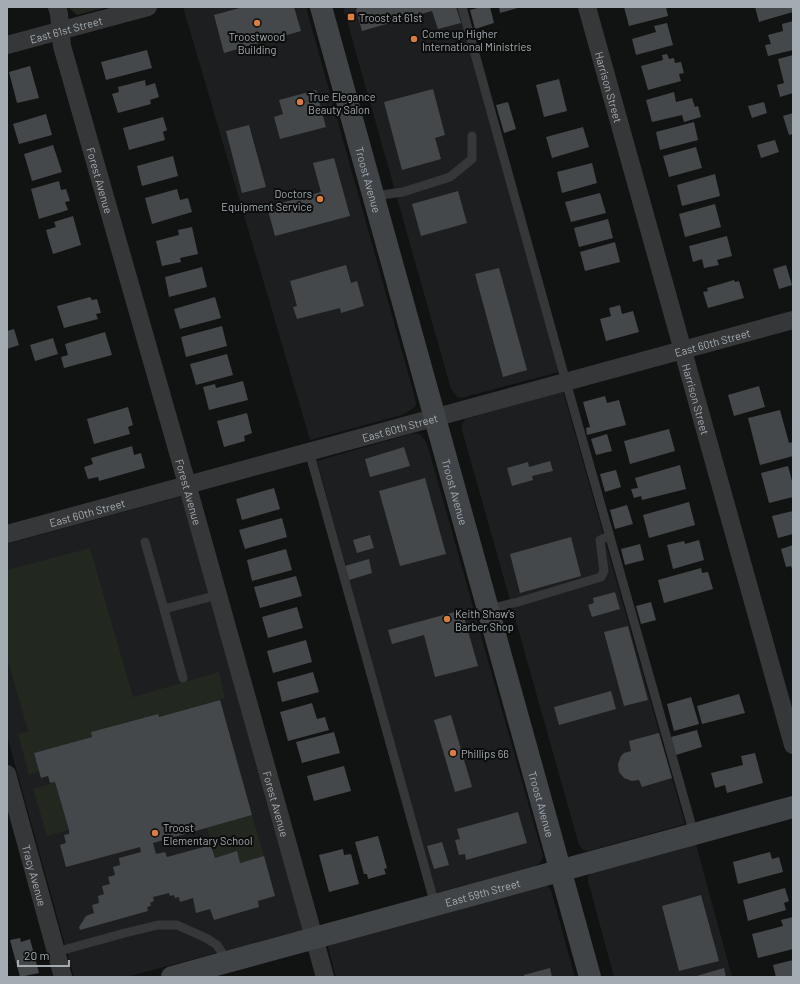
<svg xmlns="http://www.w3.org/2000/svg" width="800" height="984" viewBox="0 0 800 984" font-family="Barlow,sans-serif">
<rect width="100%" height="100%" fill="#111212"/>
<path fill="#1d1e1f" d="M183,7H306L415,398L416,405L412,409L402,415L310,440Z
M343,7H458L559,372L461,398L457,397L451,389Z
M563,391L685,824L588,851L583,850L579,845L462,430V423L466,419Z
M414,433L419,434L425,440L429,450L543,856L541,861L536,866L435,893L317,461Z
M182,496L303,930L126,977H74L7,736V544Z
M696,844L732,977H614L588,881V876L592,873Z
M541,885L547,886L551,890L575,977H336L328,947L329,944Z"/>
<path fill="#222720" d="M70,7H108L77,15L70,9Z
M90,548L133,697L219,672L225,698L159,717L157,714L91,732L92,737L34,753L39,771L29,775L18,734L28,731L7,658V570Z
M55,782L69,830L47,836L33,789Z
M252,815L264,856L240,863L237,852L215,858L207,828Z"/>
<path fill="#45484a" d="M243,7H294L301,31L224,53L214,15Z
M358,7H456L461,23L438,29L432,11L362,31L356,10Z
M481,7H490L494,23L475,29L470,10Z
M499,7H521L500,13Z
M624,7H666L668,16L629,26Z
M755,7H793V12L759,22Z
M793,21V50L768,56L765,45L771,44L768,35L783,31L782,24Z
M667,23L673,45L636,55L632,39L656,32L654,26Z
M147,50L152,68L106,80L101,62Z
M667,54L669,59L674,58L675,63L681,62L684,73L679,74L681,81L648,90L641,66L663,60L662,55Z
M793,55V93L780,97L777,85L784,83L778,59Z
M30,66L39,98L17,103L9,72Z
M559,79L567,111L544,117L536,85Z
M145,80L146,86L155,83L159,97L150,100L151,104L118,113L112,94L119,92L118,87Z
M433,89L445,135L435,138L441,159L402,170L384,102Z
M316,90L326,127L280,139L274,117L283,114L279,100Z
M674,92L676,102L692,98L695,107L698,106L701,117L684,122L682,115L652,122L646,100Z
M508,102L516,129L504,133L496,105Z
M764,102L767,113L752,118L748,106Z
M793,113V134L789,135L783,116Z
M46,114L52,135L19,144L13,124Z
M163,117L167,130L163,132L165,140L129,150L123,128Z
M694,122L698,140L660,150L656,132Z
M249,125L266,187L242,193L226,131Z
M583,127L589,147L552,158L546,137Z
M775,140L779,152L761,158L757,145Z
M53,145L62,172L32,181L24,154Z
M696,147L702,168L669,177L663,156Z
M173,156L178,176L142,186L137,166Z
M334,158L350,216L275,236L267,207L321,192L313,163Z
M592,163L597,183L562,193L557,172Z
M715,174L720,196L682,206L677,185Z
M59,181L61,190L66,189L70,201L65,202L68,210L39,219L31,189Z
M177,189L180,200L188,198L192,212L152,224L145,198Z
M458,191L467,223L421,236L412,204Z
M600,193L606,213L571,222L565,202Z
M715,204L721,227L685,237L679,214Z
M73,216L81,245L53,254L46,230L56,227L54,222Z
M608,219L613,238L579,247L574,228Z
M192,227L198,254L180,258L181,262L162,266L156,241L179,235L178,230Z
M727,236L732,256L717,260L719,265L704,268L702,259L693,262L689,246Z
M615,242L620,262L585,271L580,252Z
M346,265L351,283L357,281L364,306L341,313L340,308L297,319L293,307L297,306L290,281Z
M786,265L792,285L779,289L773,269Z
M202,267L207,287L169,297L165,277Z
M499,268L527,370L503,377L475,274Z
M734,280L735,282L739,281L744,298L708,308L703,292L708,291L707,288Z
M90,297L92,300L97,299L101,313L96,314L98,319L64,328L57,306Z
M215,297L221,318L180,329L174,309Z
M620,305L622,314L633,311L639,332L606,341L600,319L611,316L609,308Z
M222,326L227,346L186,357L181,337Z
M14,329L19,345L7,349V331Z
M105,332L112,355L64,368L61,357L68,355L65,344Z
M53,338L58,354L35,361L30,345Z
M227,354L233,375L196,385L190,364Z
M243,381L248,400L209,410L203,387L215,384L216,388Z
M759,386L765,407L734,416L728,395Z
M605,396L607,403L619,400L626,425L587,435L586,428L590,427L583,402Z
M128,407L133,425L128,427L130,434L94,444L87,419Z
M780,410L789,443L793,442V456L760,465L748,418Z
M247,413L252,433L244,436L245,441L224,447L217,421Z
M669,429L675,451L630,464L624,441Z
M607,434L612,451L596,455L591,439Z
M132,446L134,455L141,453L145,468L99,481L98,477L88,479L84,467L93,464L91,458Z
M404,447L410,466L370,477L365,459Z
M550,461L553,471L532,476L533,480L512,486L507,468L528,462L529,467Z
M680,465L686,489L642,500L641,496L634,498L631,489L638,488L635,478Z
M788,466L793,485V497L769,503L761,473Z
M616,470L621,487L605,492L600,474Z
M425,478L446,554L400,566L379,491Z
M274,488L280,509L242,520L236,499Z
M689,502L695,525L649,538L643,515Z
M627,505L633,524L615,529L610,510Z
M793,511V534L778,538L772,516Z
M282,518L287,537L245,549L239,530Z
M370,535L374,548L357,553L353,540Z
M571,537L581,576L520,593L510,554Z
M699,540L704,560L673,569L667,545L684,541L685,544Z
M640,544L644,560L625,565L621,549Z
M793,545V573L791,566L786,567L781,549Z
M286,549L292,570L252,581L247,560Z
M369,559L372,573L349,580L345,566Z
M701,568L702,573L708,572L713,589L664,603L658,580Z
M296,576L302,596L260,608L254,587Z
M615,592L620,609L592,617L588,605L594,603L593,598Z
M651,602L656,620L641,624L636,606Z
M297,607L303,628L268,638L262,617Z
M462,610L478,666L435,677L424,635L392,644L388,630Z
M628,626L648,700L624,706L604,632Z
M306,640L312,662L273,673L267,651Z
M313,672L319,692L282,702L277,682Z
M611,691L616,709L559,725L554,707Z
M739,694L745,713L702,724L697,706Z
M691,697L699,724L674,731L667,704Z
M220,700L252,815L153,843L156,854L165,852L167,857L211,845L215,858L237,851L240,863L264,856L275,896L258,901L259,907L214,920L210,909L196,913L193,898L180,902L179,897L175,898L174,895L170,896L169,893L153,897L154,901L150,903L151,906L147,907L148,911L80,930L79,927L86,916L94,913L92,905L99,903L98,896L104,894L102,886L110,884L108,877L115,875L113,867L120,865L119,858L141,852L140,847L66,867L60,845L66,843L64,835L69,834V830L55,782L50,783L48,776L41,778L34,753L92,737L91,732L158,714L159,717Z
M312,703L317,719L325,717L329,730L288,741L280,712Z
M451,715L472,787L455,792L434,720Z
M697,730L702,747L676,755L671,737Z
M334,732L340,753L302,763L296,742Z
M659,733L672,778L642,787L639,780L632,781L624,778L619,772L618,764L621,756L624,753L631,751L629,741Z
M755,753L763,783L727,793L725,785L715,788L711,773L743,765L741,756Z
M344,766L351,791L314,801L307,776Z
M518,812L527,843L466,860L465,854L459,855L455,840L460,839L457,829Z
M378,836L387,868L384,869L386,874L368,879L367,874H364L355,842Z
M442,842L449,865L434,869L427,846Z
M343,849L344,855L351,854L359,884L329,892L319,855Z
M770,852L772,859L779,857L783,872L738,884L733,862Z
M785,888L789,901L784,903L786,910L748,921L743,900Z
M701,895L719,961L679,971L662,906Z
M793,917V949L758,958L752,934L783,926L781,920Z
M20,938L21,942L30,939L39,973L20,977L10,940Z
M793,960V977H776L773,965Z
M550,968L552,977H524V975Z
M724,968L726,977H693Z"/>
<g fill="none" stroke-linecap="round" stroke-linejoin="round">
<path stroke="#353739" stroke-width="9" d="M462,7L561,364L694,834
M374,196L403,192L450,177L472,159V136
M309,451L435,905
M145,542L164,609
M489,609L518,602L601,577L604,571L600,540L609,536
M183,678L164,609L218,595
M56,952L125,933L158,925H177L206,938L217,945L228,962"/>
<g stroke="#353739" stroke-width="18">
<path id="s1" d="M57,7L59,14L62,46L187,484L325,977"/>
<path id="s2" d="M587,7L793,745"/>
<path id="s3" d="M7,45L148,7"/>
<path id="s4" d="M7,534L793,320"/>
<path id="s5" d="M7,774L63,977"/>
</g>
<g stroke="#414447" stroke-width="22">
<path id="s6" d="M321,7L590,977"/>
<path id="s7" d="M172,977L793,807"/>
</g>
</g>
<g fill="#da7d42" stroke="#0c0d0d" stroke-width="1.5">
<rect x="347" y="13" width="8" height="8" rx="2"/>
<circle cx="257" cy="23" r="4"/>
<circle cx="414" cy="39" r="4"/>
<circle cx="300" cy="102" r="4"/>
<circle cx="320" cy="199" r="4"/>
<circle cx="447" cy="619" r="4"/>
<circle cx="453" cy="753" r="4"/>
<circle cx="155" cy="833" r="4"/>
</g>
<g text-anchor="middle" dominant-baseline="central" stroke-width="4" stroke-linejoin="round" paint-order="stroke">
<g font-size="11" fill="#a4acb1" stroke="#0c0d0d" text-anchor="start">
<text x="359" y="17">Troost at 61st</text>
<text x="422" y="33">Come up Higher<tspan x="422" dy="13">International Ministries</tspan></text>
<text x="257" y="36" text-anchor="middle">Troostwood<tspan x="257" dy="13">Building</tspan></text>
<text x="308" y="96">True Elegance<tspan x="308" dy="13">Beauty Salon</tspan></text>
<text x="312" y="193" text-anchor="end">Doctors<tspan x="312" dy="13">Equipment Service</tspan></text>
<text x="455" y="613">Keith Shaw's<tspan x="455" dy="13">Barber Shop</tspan></text>
<text x="461" y="753">Phillips 66</text>
<text x="163" y="827">Troost<tspan x="163" dy="13">Elementary School</tspan></text>
</g>
<g font-size="11" fill="#a4acb1" stroke="#0c0d0d">
<text stroke="none"><textPath href="#s3" startOffset="61">East 61st Street</textPath></text>
<text stroke="none"><textPath href="#s2" startOffset="83">Harrison Street</textPath></text>
<text stroke="none"><textPath href="#s6" startOffset="179">Troost Avenue</textPath></text>
<text stroke="none"><textPath href="#s1" startOffset="179">Forest Avenue</textPath></text>
<text stroke="none"><textPath href="#s4" startOffset="731">East 60th Street</textPath></text>
<text stroke="none"><textPath href="#s2" startOffset="407">Harrison Street</textPath></text>
<text stroke="none"><textPath href="#s4" startOffset="407">East 60th Street</textPath></text>
<text stroke="none"><textPath href="#s1" startOffset="503">Forest Avenue</textPath></text>
<text stroke="none"><textPath href="#s6" startOffset="503">Troost Avenue</textPath></text>
<text stroke="none"><textPath href="#s4" startOffset="83">East 60th Street</textPath></text>
<text stroke="none"><textPath href="#s1" startOffset="827">Forest Avenue</textPath></text>
<text stroke="none"><textPath href="#s6" startOffset="827">Troost Avenue</textPath></text>
<text stroke="none"><textPath href="#s5" startOffset="105">Tracy Avenue</textPath></text>
<text stroke="none"><textPath href="#s7" startOffset="322">East 59th Street</textPath></text>
</g>
</g>
<rect width="800" height="984" fill="none" stroke="#a4acb1" stroke-width="16"/>
<path d="M18 960v6h51v-6" fill="none" stroke="#a4acb1" stroke-width="2"/>
<text x="24" y="960" font-size="12" fill="#a4acb1" stroke="#0c0d0d" stroke-width="3" paint-order="stroke">20 m</text>
</svg>
